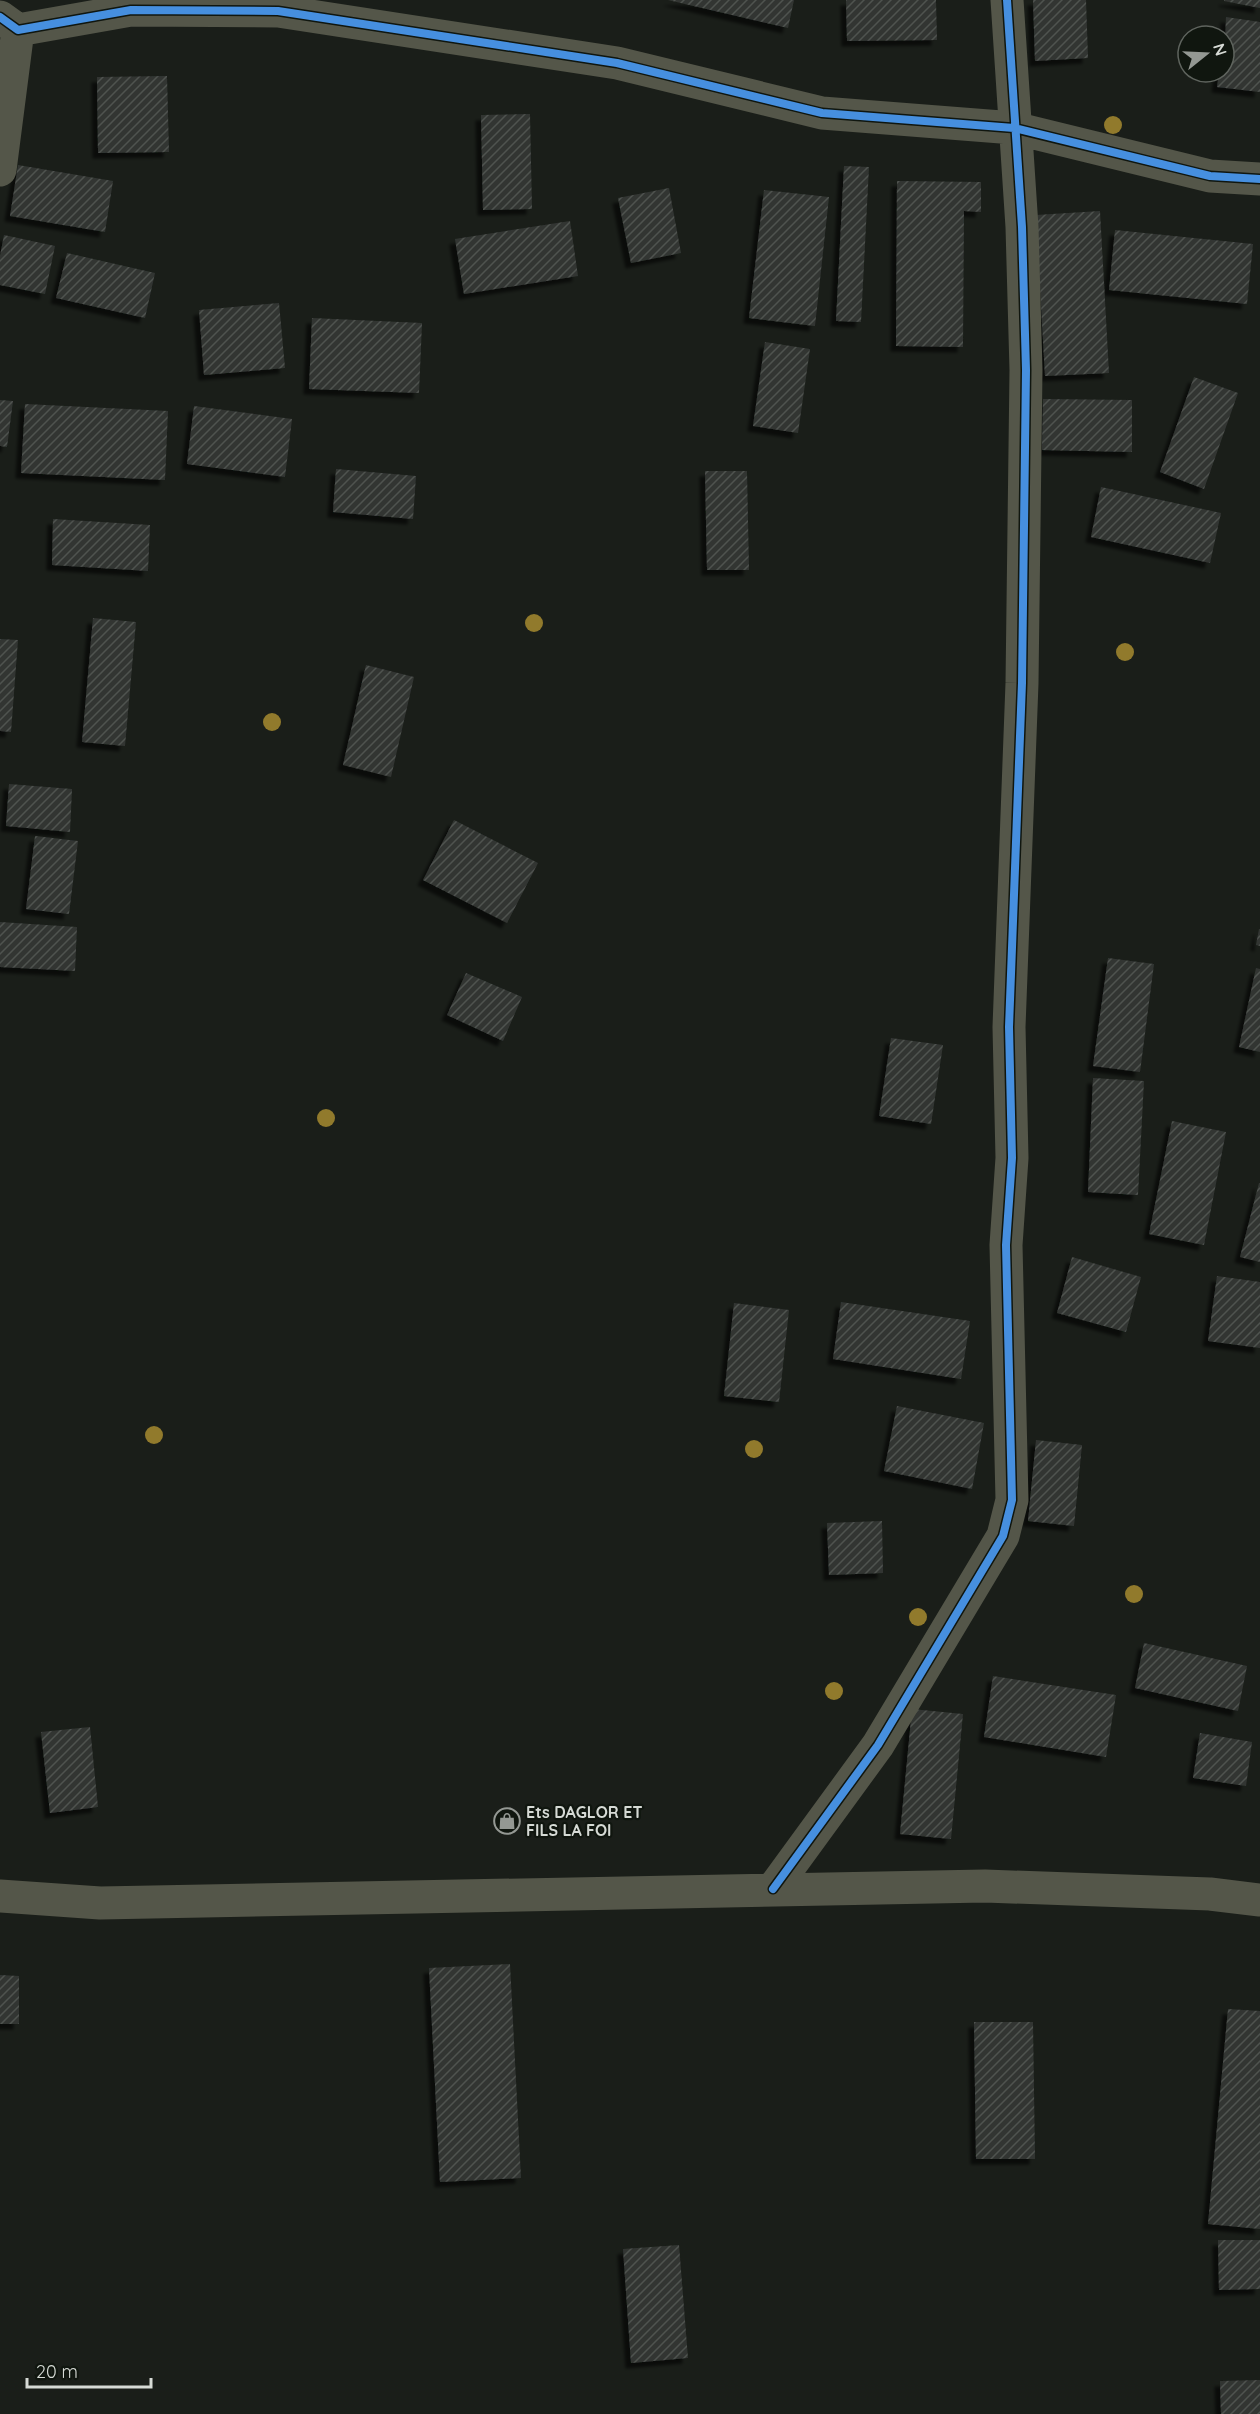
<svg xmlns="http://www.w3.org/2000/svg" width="1260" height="2414" viewBox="0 0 1260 2414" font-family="Quicksand,sans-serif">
<defs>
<pattern id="building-hatch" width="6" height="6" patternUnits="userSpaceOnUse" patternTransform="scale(1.5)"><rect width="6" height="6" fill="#323633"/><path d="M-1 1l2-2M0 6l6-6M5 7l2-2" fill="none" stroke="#4f5250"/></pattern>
<filter id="shadow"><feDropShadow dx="-5.5" dy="5.5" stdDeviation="1.5" flood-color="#0009"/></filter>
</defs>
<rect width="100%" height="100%" fill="#1a1e19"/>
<path fill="url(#building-hatch)" filter="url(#shadow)" d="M668,0H794L788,28Z
M846,0H936L937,40L847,41Z
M1033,0H1086L1088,58L1035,61Z
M1224,0H1260V8L1224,1Z
M1226,17L1260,22V92L1217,87L1219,72H1224Z
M167,76L169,152L98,153L97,77Z
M530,114L532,209L483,210L481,115Z
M18,165L113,181L105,232L10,216Z
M844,166L869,167L861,322L836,321Z
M897,181L981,182V212L964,211L963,347L896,346Z
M669,188L681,253L631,263L618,198Z
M764,190L829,197L815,326L749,318Z
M1100,211L1109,373L1045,376L1036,215Z
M570,221L578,276L464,294L455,239Z
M1115,230L1253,244L1247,304L1109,290Z
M4,235L55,246L45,294L0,285V256Z
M67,253L155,273L145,318L56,298Z
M279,303L285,368L204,375L199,310Z
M312,318L422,323L419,393L309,389Z
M765,342L810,349L798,433L753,426Z
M1194,377L1238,393L1204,489L1160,472Z
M1043,399L1132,400V452L1042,450Z
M0,400L13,401L7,447L0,446Z
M25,404L168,411L165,480L21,473Z
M194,406L292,419L285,477L187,464Z
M336,469L416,476L413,519L333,512Z
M705,471H747L749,570H707Z
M1101,487L1221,513L1210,563L1091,537Z
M53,519L150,525L148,571L52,565Z
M93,618L136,622L125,746L82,742Z
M0,639L18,640L11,732L0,731Z
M366,665L414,677L391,777L343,765Z
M9,784L72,789L70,832L6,826Z
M454,820L538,863L507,923L423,880Z
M35,836L78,841L69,914L26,909Z
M0,922L77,927L75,971L0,967Z
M1259,929H1260V946L1256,945Z
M1108,958L1154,964L1140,1072L1093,1066Z
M1256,968L1260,969V1052L1239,1047Z
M466,973L522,997L503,1041L447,1015Z
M891,1038L943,1045L931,1124L879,1116Z
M1093,1078L1144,1081L1138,1195L1088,1192Z
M1172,1121L1226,1132L1204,1245L1149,1234Z
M1259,1183H1260V1262L1240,1257Z
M1072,1257L1141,1277L1126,1332L1057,1313Z
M1217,1276L1260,1282V1348L1208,1341Z
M841,1302L970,1321L961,1379L833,1359Z
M734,1303L789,1310L779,1402L724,1396Z
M897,1406L984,1423L972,1489L884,1471Z
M1036,1440L1082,1445L1074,1526L1028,1521Z
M882,1521L883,1573L829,1575L827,1523Z
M1144,1643L1247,1666L1238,1711L1135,1688Z
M993,1676L1116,1695L1106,1757L984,1737Z
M912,1709L963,1714L951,1839L900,1834Z
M90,1727L98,1807L50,1813L41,1732Z
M1200,1733L1252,1742L1246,1786L1193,1778Z
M510,1964L521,2178L440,2182L429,1968Z
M0,1975L19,1976V2024H0Z
M1228,2009L1260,2011V2229L1208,2224Z
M974,2022H1033L1035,2159H976Z
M1218,2240H1260V2289L1219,2290Z
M679,2245L688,2358L631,2363L623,2249Z
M1260,2380V2414H1221L1220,2381Z"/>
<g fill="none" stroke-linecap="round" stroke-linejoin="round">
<path stroke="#545649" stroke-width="33" d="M0,17L18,30L131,10L278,11L617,63L822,113L1014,128L1210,176L1260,179
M0,170L18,30
M773,1889L878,1745L1003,1536L1012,1500L1006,1245L1012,1158L1009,1027L1022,683L1026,370L1022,227L1007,0
M0,1896L100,1903L985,1886L1210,1894L1260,1900"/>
<g stroke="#10160f" stroke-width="11">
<path id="cycleway" d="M0,17L18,30L131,10L278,11L617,63L822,113L1014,128L1210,176L1260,179
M773,1889L878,1745L1003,1536L1012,1500L1006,1245L1012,1158L1009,1027L1022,683L1026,370L1022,227L1007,0"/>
</g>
<use href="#cycleway" stroke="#468fdf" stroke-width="8"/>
</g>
<g fill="#917a2c">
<circle cx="1113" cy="125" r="9"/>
<circle cx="534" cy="623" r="9"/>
<circle cx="1125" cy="652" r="9"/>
<circle cx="272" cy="722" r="9"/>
<circle cx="326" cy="1118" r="9"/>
<circle cx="154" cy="1435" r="9"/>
<circle cx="754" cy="1449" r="9"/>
<circle cx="1134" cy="1594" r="9"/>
<circle cx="918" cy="1617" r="9"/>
<circle cx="834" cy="1691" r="9"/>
</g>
<defs>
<g id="shop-ring" transform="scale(1.35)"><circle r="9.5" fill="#10160f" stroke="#949893" stroke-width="1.5"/><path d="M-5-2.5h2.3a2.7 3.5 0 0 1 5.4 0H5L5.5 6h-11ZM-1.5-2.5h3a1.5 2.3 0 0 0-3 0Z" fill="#949893"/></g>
</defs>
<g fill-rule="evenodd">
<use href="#shop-ring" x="507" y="1821"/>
</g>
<g text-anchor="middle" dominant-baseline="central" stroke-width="4.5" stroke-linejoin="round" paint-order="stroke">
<g font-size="16" font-weight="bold" fill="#d6dad5" stroke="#10160f" text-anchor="start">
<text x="526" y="1812">Ets DAGLOR ET<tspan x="526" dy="18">FILS LA FOI</tspan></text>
</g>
</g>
<g transform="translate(1206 54) rotate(72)"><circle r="28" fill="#10160f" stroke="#5f645e" stroke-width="1.5"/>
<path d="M0-4.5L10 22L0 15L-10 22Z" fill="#949893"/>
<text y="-9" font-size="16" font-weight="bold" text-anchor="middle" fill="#d6dad5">N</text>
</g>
<path d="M27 2378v9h124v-9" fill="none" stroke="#d6dad5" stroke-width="3"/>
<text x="36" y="2378" font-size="18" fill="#d6dad5" stroke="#10160f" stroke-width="4.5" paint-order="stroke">20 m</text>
</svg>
